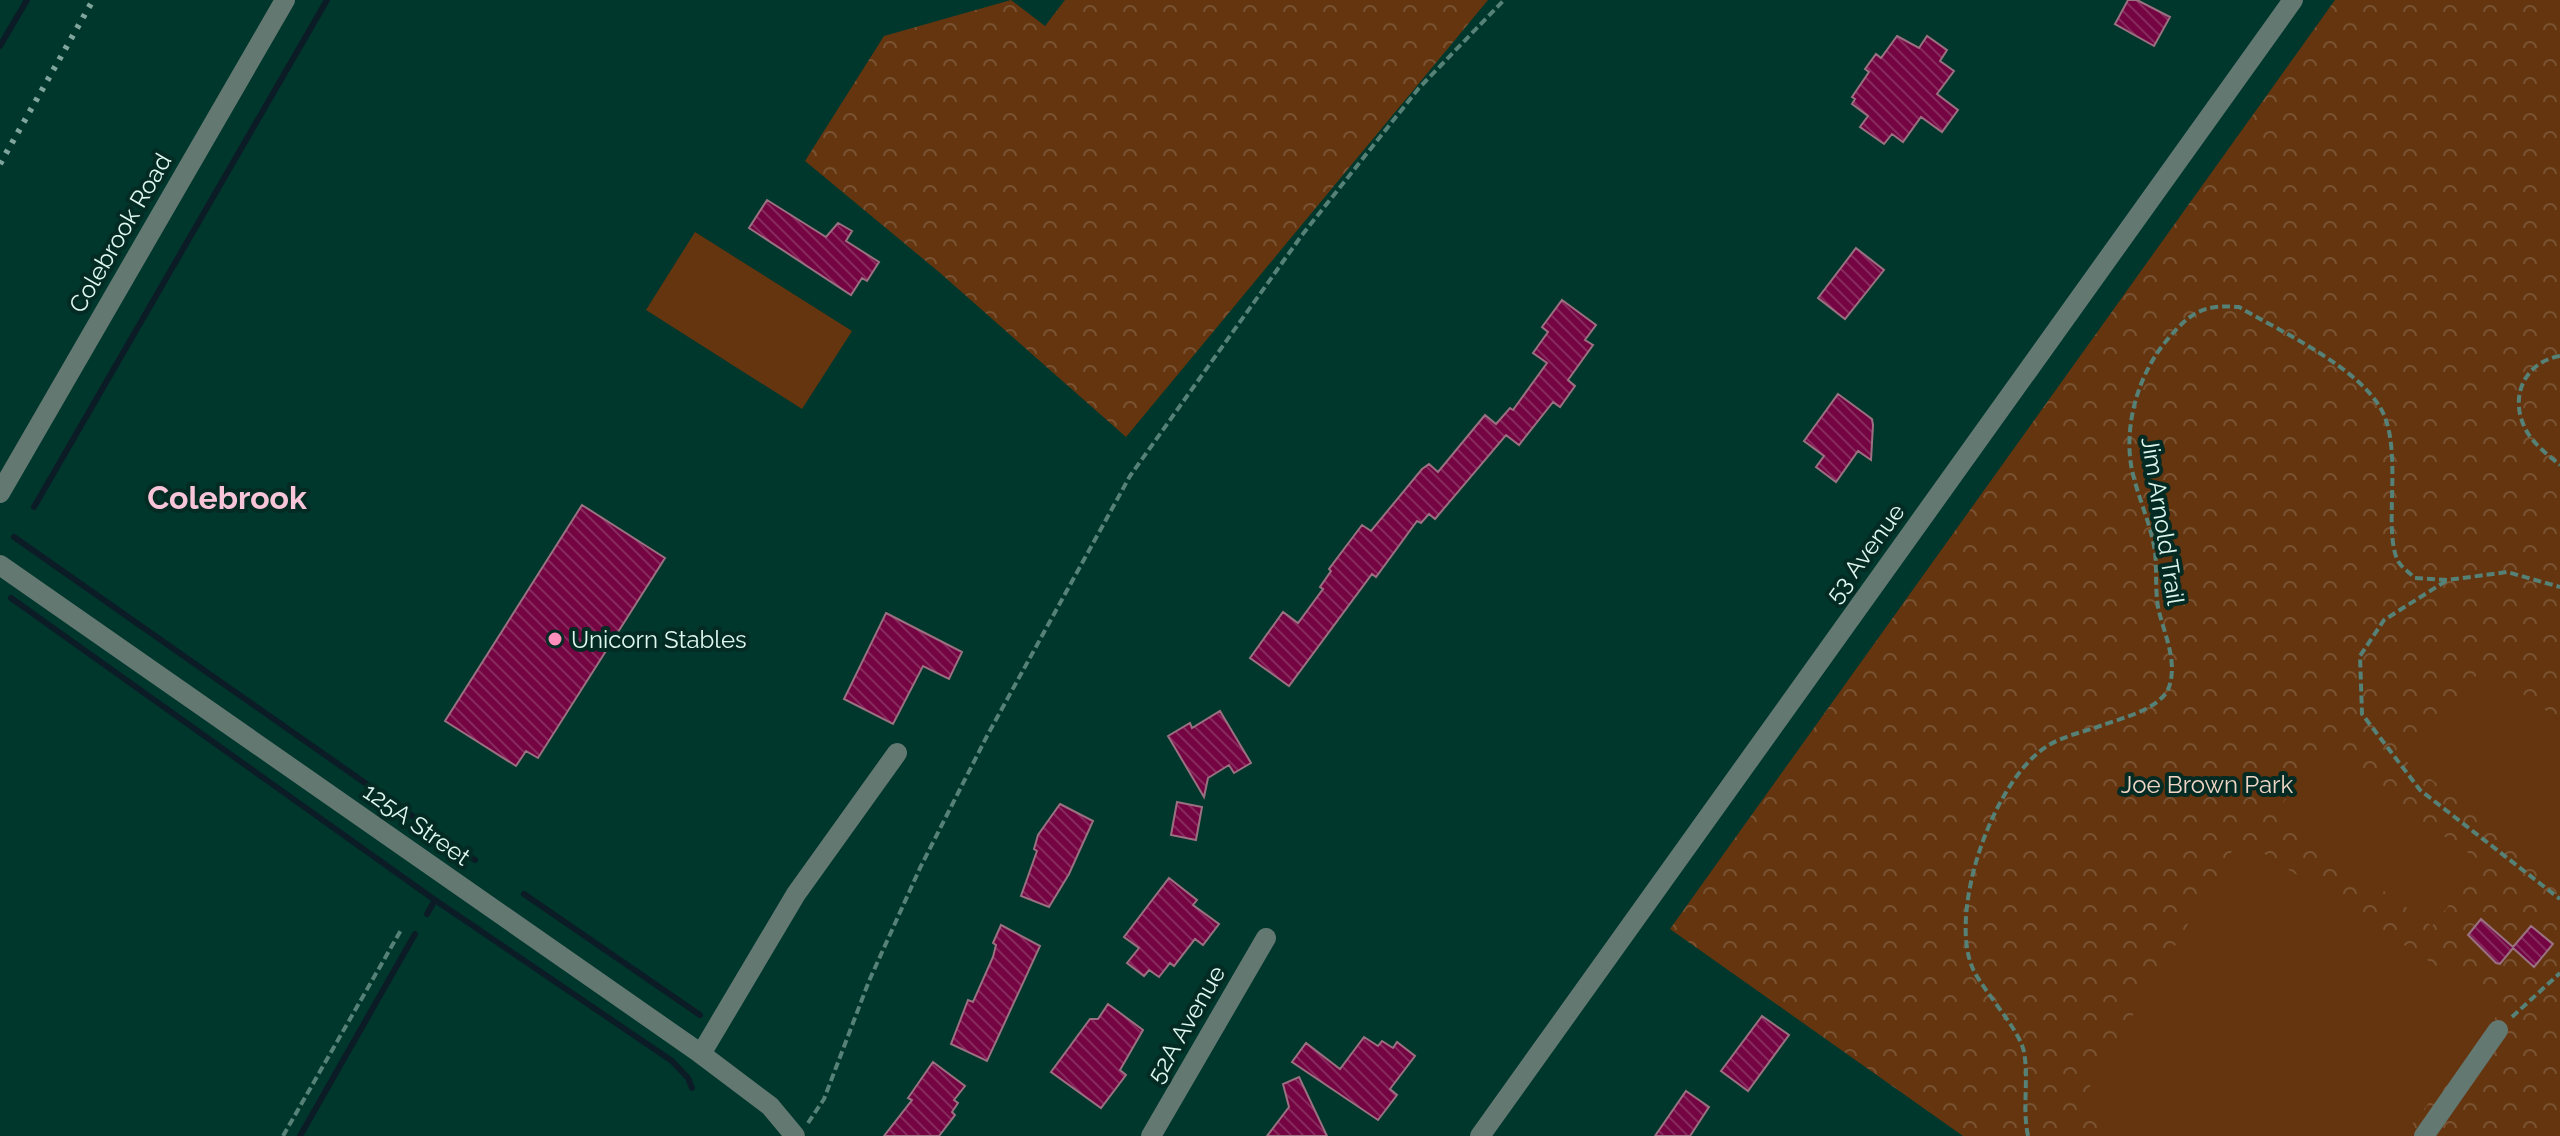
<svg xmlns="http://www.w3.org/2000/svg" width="2560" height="1136" viewBox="0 0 2560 1136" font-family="Raleway,sans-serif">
<defs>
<pattern id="forest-crowns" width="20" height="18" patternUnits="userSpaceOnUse" patternTransform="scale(2)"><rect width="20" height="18" fill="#64350f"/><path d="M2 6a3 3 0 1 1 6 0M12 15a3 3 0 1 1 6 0" fill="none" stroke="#7a5332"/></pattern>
<pattern id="building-back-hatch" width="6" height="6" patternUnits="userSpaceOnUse" patternTransform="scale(2)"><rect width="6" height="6" fill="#740542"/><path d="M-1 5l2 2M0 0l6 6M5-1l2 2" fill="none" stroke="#872a5e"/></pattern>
</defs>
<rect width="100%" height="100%" fill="#00372c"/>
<path fill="url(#forest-crowns)" d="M1011,0L1045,26L1065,0H1488L1126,437L939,272L805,161L884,36Z
M2335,0H2560V1136H1963L1670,929Z"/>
<path fill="#64350f" d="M695,232L852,331L802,409L646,310Z
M2484,666L2560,721V872L2407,762Z
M2318,749L2483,863L2432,926L2277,813Z
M2240,838L2502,1009L2403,1136H2112L2083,1098Z"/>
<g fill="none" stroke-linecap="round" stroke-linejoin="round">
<path stroke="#0c1c26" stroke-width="6" d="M0,46L27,0
M34,507L327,0
M14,537L475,860
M11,598L435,900L672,1061L688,1078L692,1088
M524,894L700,1015
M427,914L435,900
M300,1136L415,934"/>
</g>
<path fill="url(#building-back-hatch)" stroke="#9a7180" stroke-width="2" d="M2128,0H2137L2170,17L2154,46L2115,24Z
M1897,36L1919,48L1927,36L1947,50L1940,61L1954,71L1937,94L1958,110L1942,132L1921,117L1903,142L1892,134L1884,144L1860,127L1868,116L1852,104L1855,99L1852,97L1869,72L1865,69L1876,54L1881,58Z
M767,200L826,237L838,223L852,231L846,241L879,262L867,281L862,278L851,295L749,228Z
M1856,248L1884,270L1845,319L1818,298Z
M1562,300L1596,325L1585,340L1593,345L1568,380L1575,386L1560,407L1553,402L1519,445L1506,435L1435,519L1429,514L1421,523L1417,521L1376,577L1372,574L1289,686L1250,658L1283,612L1298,623L1323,589L1320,587L1331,571L1329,569L1362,525L1371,531L1422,469L1429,464L1438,472L1485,415L1496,424L1510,408L1513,410L1547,363L1533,353L1548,332L1542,327Z
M1838,394L1872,419L1873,425L1871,460L1858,451L1836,482L1816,467L1824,456L1804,441Z
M582,505L665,558L538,758L526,751L516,766L445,721Z
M886,613L962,652L949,679L923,666L893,724L844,699Z
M1220,711L1251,763L1234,773L1229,765L1208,778L1204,797L1168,736L1190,723L1192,728Z
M1177,802L1202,807L1196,840L1171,835Z
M1060,804L1093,821L1069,874L1049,907L1021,896L1037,851L1034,849L1038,835Z
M1169,878L1197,900L1193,905L1219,924L1203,945L1195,939L1174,966L1170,963L1159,977L1149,970L1144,976L1127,963L1139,948L1124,937Z
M2481,919L2513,947L2531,926L2553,944L2534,967L2513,948L2500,964L2496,963L2468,935Z
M1001,925L1040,946L987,1061L951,1044L968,1000L973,1002L993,957L996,945L993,943Z
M1108,1004L1143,1030L1120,1070L1126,1075L1101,1108L1051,1072L1090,1019H1098Z
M1762,1016L1789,1035L1748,1091L1721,1071Z
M1364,1037L1378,1046L1382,1041L1393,1048L1397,1042L1415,1056L1390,1089L1397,1095L1378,1120L1292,1062L1306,1043L1340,1069Z
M933,1062L965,1086L954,1100L958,1103L952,1112L955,1115L939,1136H884L912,1100L908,1098Z
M1299,1077L1327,1136H1267L1289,1107L1283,1084Z
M1686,1091L1709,1107L1690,1136H1655Z"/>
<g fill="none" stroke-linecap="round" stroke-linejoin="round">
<path stroke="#558177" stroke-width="4" stroke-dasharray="8 4" stroke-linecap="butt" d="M2560,356C2525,362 2509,396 2525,428C2532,443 2548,455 2560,465
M2446,581L2384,620L2360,656L2362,714L2420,790L2560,899
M2512,1017L2560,973
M808,1123L824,1099L869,981L920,868L988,734L1130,476L1302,235L1419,88L1504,0
M283,1136L401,930
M2028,1136C2022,1108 2029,1079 2024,1052C2020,1030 1984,992 1973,969C1947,912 1994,777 2049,745C2064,736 2083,732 2100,726C2121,718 2164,709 2170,684C2177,658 2163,631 2158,607C2155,589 2157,570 2155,552C2151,524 2138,498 2132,470C2123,427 2138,374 2167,340C2190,313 2202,304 2239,307C2281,332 2364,369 2384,415C2402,457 2383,532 2398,561C2401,567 2410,573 2415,578L2448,580L2507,572L2560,587"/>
<path stroke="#647872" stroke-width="20" d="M0,493L285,0
M0,565L697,1051L770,1106L795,1136
M701,1054L796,894L897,753
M1151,1136L1266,938
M1480,1136L2293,0
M2424,1136L2498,1030"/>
<path stroke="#7fa59c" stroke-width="6" stroke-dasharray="4 8" stroke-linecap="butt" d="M0,164L93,0"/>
</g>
<circle fill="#fe8ebb" stroke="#042b23" stroke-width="3" cx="555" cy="639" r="8"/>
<g text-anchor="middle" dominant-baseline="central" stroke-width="8" stroke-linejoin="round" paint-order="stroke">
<g font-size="24" fill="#def7ef" stroke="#042b23">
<text transform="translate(120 233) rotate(-60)">Colebrook Road</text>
<text transform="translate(2163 521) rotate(81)">Jim Arnold Trail</text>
<text transform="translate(1865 553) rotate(-54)">53 Avenue</text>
<text transform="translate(417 824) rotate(35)">125A Street</text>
<text transform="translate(1186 1024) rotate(-60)">52A Avenue</text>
</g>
<g font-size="24" fill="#def7ef" stroke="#042b23" text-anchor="start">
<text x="571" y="639">Unicorn Stables</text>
</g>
<g font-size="24" fill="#eed5c5" stroke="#042b23">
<text x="2207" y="784">Joe Brown Park</text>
</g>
<g font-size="32" font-weight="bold" fill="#f7c5d7" stroke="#042b23">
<text x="227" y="497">Colebrook</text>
</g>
</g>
</svg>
